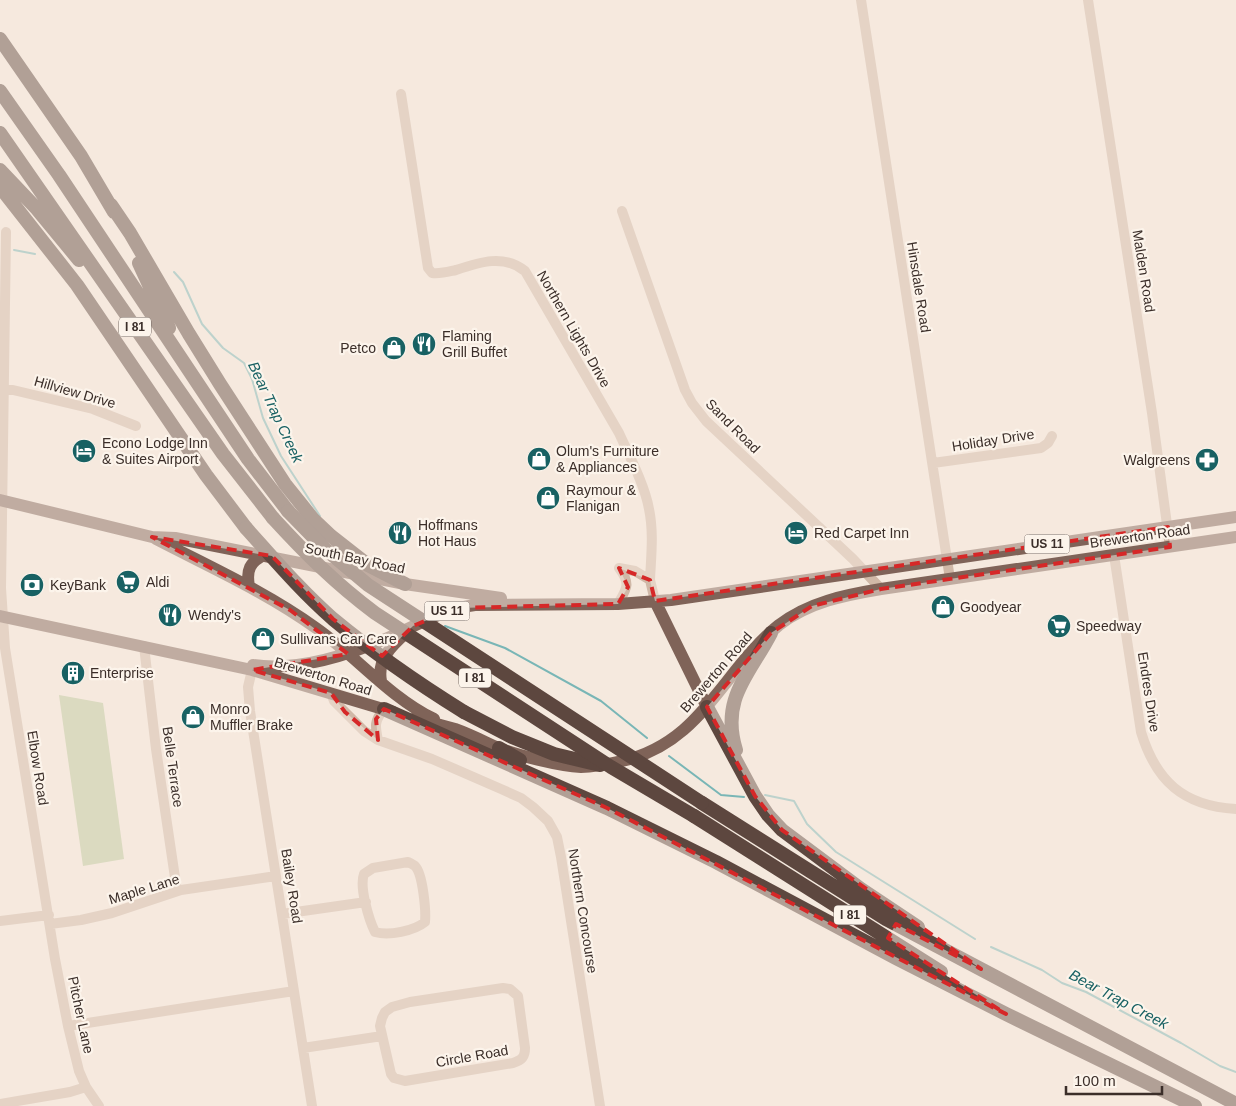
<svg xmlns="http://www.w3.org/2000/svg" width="1236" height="1106" viewBox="0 0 1236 1106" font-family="Arial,sans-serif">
<rect width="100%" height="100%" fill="#f5e9de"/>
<path fill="#bac79b" d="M59,695L103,703L124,859L83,866Z"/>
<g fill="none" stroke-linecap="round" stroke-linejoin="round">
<path stroke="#79b6b6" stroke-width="2" d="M14,250L35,254
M174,272L183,282L202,324L223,348L244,363L252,379L263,418L281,456L320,516
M445,626L505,648L601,701L647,738
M669,756L721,795L744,797
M765,795L794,801L807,824L836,852L975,939
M991,947L1042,970L1062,983L1086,992L1181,1043L1220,1066L1236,1072"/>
<path stroke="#d0b8a7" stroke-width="10" d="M861,0L950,579
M1088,0L1152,413L1170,547
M401,94L428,268L432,273C441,274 447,272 456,270C480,262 504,254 525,271L619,433C629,455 645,486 649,509C654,533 651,557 650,580
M622,211L685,390L692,403L706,421L853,559L881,589
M6,232L1,588L5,648L55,959L68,1026L79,1071L86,1087L99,1106
M4,390H13L93,409L136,426
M933,463L1041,448L1048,443L1052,436
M1114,555L1141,732C1156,781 1183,806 1236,809
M619,568L635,571L650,580L655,601
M618,604C627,588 631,584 619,568
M144,646L156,749L177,891
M252,670L248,687L250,711L312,1106
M331,693L334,701L364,731L378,740L432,759L501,789L521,798L533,807L548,821L557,837L561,857L600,1106
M378,740C375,726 374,721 384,709
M408,862C410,863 414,865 415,866C423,874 426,911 425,922C414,931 389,936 375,932C369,920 359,887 364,874L373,868Z
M282,914L366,902
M0,921L49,915
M50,924L81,920L112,913L181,890L276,876
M503,988L510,989L518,996L525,1048C525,1057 522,1060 513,1063L405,1081L394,1078L391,1074L380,1026L382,1018L385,1012L392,1007L410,1002Z
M68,1026L294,991
M303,1048L382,1036
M0,1104L70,1092L86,1087"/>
<path stroke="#7f6358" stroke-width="12" d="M0,500L152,537L175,538L405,584L501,598
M156,539C210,567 266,592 316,628C356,656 389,697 434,719
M249,586C246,570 250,562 264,555
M655,601L707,707
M0,616L252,670L393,712
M253,665C296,671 343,657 383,640C415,627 439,610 475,605L618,604L671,600L1236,517
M381,681C377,660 391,646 406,633
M415,718C428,722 442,725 455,729C469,734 483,741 496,747C515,755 560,766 581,767C595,767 609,764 622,761C702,743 722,671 779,625C809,602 845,595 881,589L1236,537"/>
<path stroke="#5d473f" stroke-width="14" d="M0,39L81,156L114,212
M0,91L59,175L248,459L288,511
M0,133L223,454L273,518
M0,170L37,209L79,260
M0,187L77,285L206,475L246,528
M111,205L130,233L189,334L220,384L285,484L313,519L331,536L368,565L405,584
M139,263L169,328
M707,707L755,796L768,815L782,830L861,889L918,927
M384,709L607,808L716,862L896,958L1006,1014L1195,1106
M464,712L512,737L554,754L600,765
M499,748L520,760
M736,750C720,698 750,674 771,633
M702,803L886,919L1236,1104
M694,816L941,972"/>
<path stroke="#5d473f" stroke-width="14" d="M288,511L324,548L368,585L702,803
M273,518C306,554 335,583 375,613L611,767L694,816
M246,528C274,559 301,591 333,619C374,653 419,684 464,712"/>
</g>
<path d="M0 0H1236V1106H0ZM1168,527L1170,547L881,589L812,606L771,633L707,707L755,796L782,830L981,969L896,924L888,938L1006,1014L607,808L384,709L376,719L378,740L345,712L331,693L252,670L348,654L290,610L152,537L272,556L333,619L382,656L413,626L456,608L618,604L628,587L619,568L650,580L655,601Z" fill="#f5e9de" fill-opacity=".55" fill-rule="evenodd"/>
<path fill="none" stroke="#d62828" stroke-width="4" stroke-dasharray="10 6" stroke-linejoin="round" d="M1168,527L1170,547L881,589L812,606L771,633L707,707L755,796L782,830L981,969L896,924L888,938L1006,1014L607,808L384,709L376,719L378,740L345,712L331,693L252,670L348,654L290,610L152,537L272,556L333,619L382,656L413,626L456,608L618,604L628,587L619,568L650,580L655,601Z"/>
<defs>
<g id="restaurant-disc" transform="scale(1.25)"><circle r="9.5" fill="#186163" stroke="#fcf4eb"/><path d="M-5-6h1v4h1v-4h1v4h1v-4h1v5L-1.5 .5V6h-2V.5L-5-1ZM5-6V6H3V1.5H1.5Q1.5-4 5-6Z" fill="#fff"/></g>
<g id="shop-disc" transform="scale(1.25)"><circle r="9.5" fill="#186163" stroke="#fcf4eb"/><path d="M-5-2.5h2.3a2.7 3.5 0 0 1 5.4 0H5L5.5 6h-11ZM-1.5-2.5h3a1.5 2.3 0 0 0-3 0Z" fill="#fff"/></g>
<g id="hotel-disc" transform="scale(1.25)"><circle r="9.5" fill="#186163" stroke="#fcf4eb"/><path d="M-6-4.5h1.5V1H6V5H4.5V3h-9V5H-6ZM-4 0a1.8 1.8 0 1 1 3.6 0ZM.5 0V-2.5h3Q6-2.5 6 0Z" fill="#fff"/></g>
<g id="pharmacy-disc" transform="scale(1.25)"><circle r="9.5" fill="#186163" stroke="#fcf4eb"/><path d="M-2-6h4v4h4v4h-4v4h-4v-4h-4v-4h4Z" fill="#fff"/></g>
<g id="supermarket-disc" transform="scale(1.25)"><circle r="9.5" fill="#186163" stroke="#fcf4eb"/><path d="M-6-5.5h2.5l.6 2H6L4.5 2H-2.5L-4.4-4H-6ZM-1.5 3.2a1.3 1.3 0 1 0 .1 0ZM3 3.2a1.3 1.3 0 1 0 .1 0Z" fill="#fff"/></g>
<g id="bank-disc" transform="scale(1.25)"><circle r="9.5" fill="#186163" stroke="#fcf4eb"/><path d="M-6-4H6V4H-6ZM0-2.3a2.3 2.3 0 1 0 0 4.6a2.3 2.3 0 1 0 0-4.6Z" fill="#fff"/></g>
<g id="building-disc" transform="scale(1.25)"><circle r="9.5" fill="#186163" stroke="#fcf4eb"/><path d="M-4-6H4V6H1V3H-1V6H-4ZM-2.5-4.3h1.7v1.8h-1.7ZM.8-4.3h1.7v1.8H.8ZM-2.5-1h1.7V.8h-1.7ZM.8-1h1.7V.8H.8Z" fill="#fff"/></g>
</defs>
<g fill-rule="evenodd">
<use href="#restaurant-disc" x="424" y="344"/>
<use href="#shop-disc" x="394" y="348"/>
<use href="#hotel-disc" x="84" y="451"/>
<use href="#shop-disc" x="539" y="459"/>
<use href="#pharmacy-disc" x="1207" y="460"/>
<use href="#shop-disc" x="548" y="498"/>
<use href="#restaurant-disc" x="400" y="533"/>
<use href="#hotel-disc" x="796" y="533"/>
<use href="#supermarket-disc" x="128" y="582"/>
<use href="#bank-disc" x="32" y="585"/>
<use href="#shop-disc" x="943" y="607"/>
<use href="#restaurant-disc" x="170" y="615"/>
<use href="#supermarket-disc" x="1059" y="626"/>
<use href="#shop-disc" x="263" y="639"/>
<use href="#building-disc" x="73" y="673"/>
<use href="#shop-disc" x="193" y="717"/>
</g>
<g text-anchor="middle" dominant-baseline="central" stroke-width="4.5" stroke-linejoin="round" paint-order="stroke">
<g fill="#fcf4eb" stroke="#756963" stroke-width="1">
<rect x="119" y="317.5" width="32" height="19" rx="4"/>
<rect x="1024.5" y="534.5" width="45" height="19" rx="4"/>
<rect x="424.5" y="601.5" width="45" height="19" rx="4"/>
<rect x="459" y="668.5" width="32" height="19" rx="4"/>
<rect x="834" y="905.5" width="32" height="19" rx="4"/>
</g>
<g font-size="12" font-weight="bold" fill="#3b2e29">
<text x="135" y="327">I 81</text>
<text x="1047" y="544">US 11</text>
<text x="447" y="611">US 11</text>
<text x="475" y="678">I 81</text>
<text x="850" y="915">I 81</text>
</g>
<g font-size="14" fill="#3b2e29" stroke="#fcf4eb">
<text transform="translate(1144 271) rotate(81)">Malden Road</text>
<text transform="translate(919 287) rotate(81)">Hinsdale Road</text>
<text transform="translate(574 329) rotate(60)">Northern Lights Drive</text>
<text transform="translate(75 392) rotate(16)">Hillview Drive</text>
<text transform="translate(733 426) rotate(45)">Sand Road</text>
<text transform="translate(993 440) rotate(-9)">Holiday Drive</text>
<text transform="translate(1140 536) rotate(-8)">Brewerton Road</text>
<text transform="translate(355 558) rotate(12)">South Bay Road</text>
<text transform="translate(716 672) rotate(-49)">Brewerton Road</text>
<text transform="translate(323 676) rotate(17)">Brewerton Road</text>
<text transform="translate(1149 692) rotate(81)">Endres Drive</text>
<text transform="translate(173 767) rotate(82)">Belle Terrace</text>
<text transform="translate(38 768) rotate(81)">Elbow Road</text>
<text transform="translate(292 886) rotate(81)">Bailey Road</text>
<text transform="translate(144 889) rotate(-17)">Maple Lane</text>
<text transform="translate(583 911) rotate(81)">Northern Concourse</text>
<text transform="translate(81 1015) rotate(78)">Pitcher Lane</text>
<text transform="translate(472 1056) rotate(-10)">Circle Road</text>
</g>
<g font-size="14" fill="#3b2e29" stroke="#fcf4eb" text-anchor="start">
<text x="442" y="336">Flaming<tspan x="442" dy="16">Grill Buffet</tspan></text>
<text x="376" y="348" text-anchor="end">Petco</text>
<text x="102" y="443">Econo Lodge Inn<tspan x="102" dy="16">&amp; Suites Airport</tspan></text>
<text x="556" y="451">Olum's Furniture<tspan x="556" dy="16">&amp; Appliances</tspan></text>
<text x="1190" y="460" text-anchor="end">Walgreens</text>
<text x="566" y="490">Raymour &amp;<tspan x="566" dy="16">Flanigan</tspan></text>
<text x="418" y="525">Hoffmans<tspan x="418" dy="16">Hot Haus</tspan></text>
<text x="814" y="533">Red Carpet Inn</text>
<text x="146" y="582">Aldi</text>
<text x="50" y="585">KeyBank</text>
<text x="960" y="607">Goodyear</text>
<text x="188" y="615">Wendy's</text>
<text x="1076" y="626">Speedway</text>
<text x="280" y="639">Sullivans Car Care</text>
<text x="90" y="673">Enterprise</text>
<text x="210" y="709">Monro<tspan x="210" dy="16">Muffler Brake</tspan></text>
</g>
<g font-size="15" font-style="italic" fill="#186163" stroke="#fcf4eb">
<text transform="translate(276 412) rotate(65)">Bear Trap Creek</text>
<text transform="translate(1119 999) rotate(28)">Bear Trap Creek</text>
</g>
</g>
<path d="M1066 1086v8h96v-8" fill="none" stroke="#3b2e29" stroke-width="2.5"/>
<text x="1074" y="1086" font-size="15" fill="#3b2e29" stroke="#fcf4eb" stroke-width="4" paint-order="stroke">100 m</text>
</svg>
